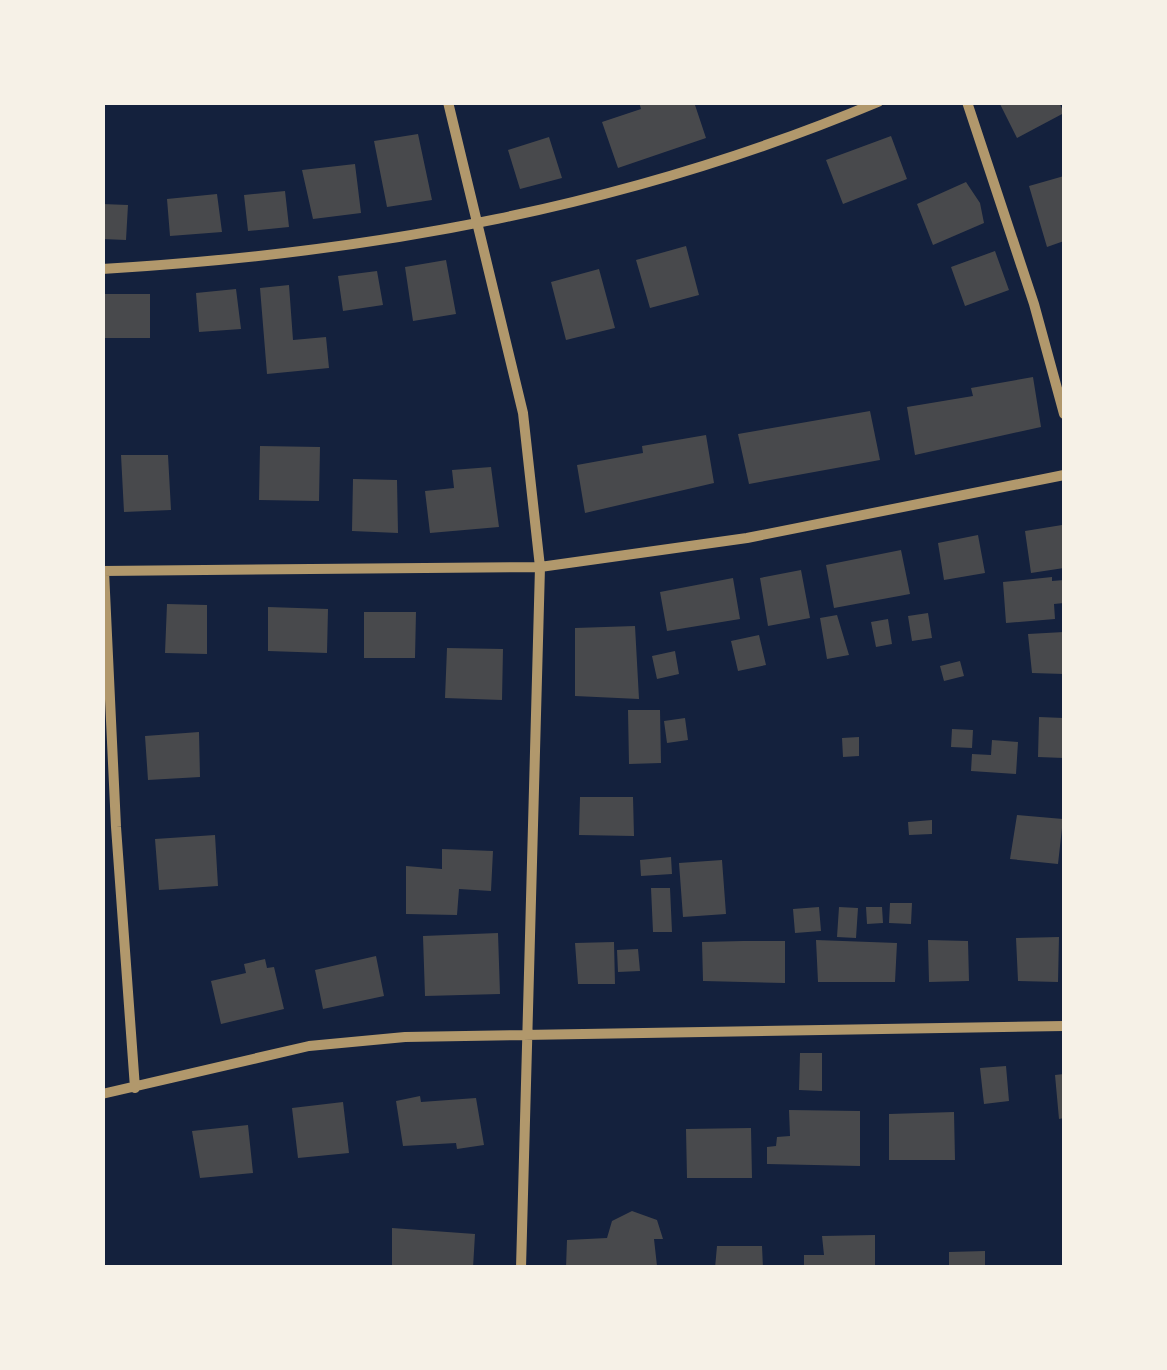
<svg xmlns="http://www.w3.org/2000/svg" width="1167" height="1370" viewBox="0 0 1167 1370" font-family="'Exo 2',sans-serif">
<rect width="100%" height="100%" fill="#14213d"/>
<path fill="#48494c" d="M639,102H694L706,138L618,168L602,122L641,109Z
M999,102H1059L1064,113L1017,138Z
M418,134L432,200L387,207L374,141Z
M891,136L907,179L843,204L826,160Z
M549,137L562,178L520,189L508,150Z
M355,164L361,213L313,219L302,170Z
M1064,176V241L1047,247L1029,186Z
M966,182L980,203L984,223L933,245L917,204Z
M285,191L289,227L248,231L244,195Z
M217,194L222,232L170,236L167,199Z
M102,204L128,205L126,240L102,239Z
M686,246L699,295L650,308L636,260Z
M995,251L1009,290L965,306L951,267Z
M446,260L456,314L413,321L405,267Z
M599,269L615,328L566,340L551,282Z
M377,271L383,305L343,311L338,276Z
M289,285L293,340L326,337L329,368L267,374L260,288Z
M236,289L241,329L199,332L196,293Z
M102,294H150V338H102Z
M1033,377L1041,427L915,455L907,407L973,396L971,388Z
M870,411L880,460L749,484L738,434Z
M706,435L714,483L585,513L577,465L643,453L642,446Z
M260,446L320,447L319,501L259,500Z
M121,455H168L171,510L124,512Z
M491,467L499,527L430,533L425,491L454,488L452,470Z
M353,479L397,480L398,533L352,531Z
M1062,525L1064,568L1031,573L1025,531Z
M978,535L985,573L944,580L938,543Z
M901,550L910,594L834,608L826,565Z
M801,570L810,618L768,626L760,578Z
M1052,577V581L1064,580V603L1054,604L1055,619L1006,623L1003,582Z
M733,578L740,619L667,631L660,592Z
M167,604L207,605V654L165,653Z
M268,607L328,609L327,653L268,651Z
M364,612H416L415,658H364Z
M928,613L932,638L912,641L908,616Z
M837,615L849,655L827,659L820,618Z
M888,619L892,644L876,647L871,622Z
M635,626L639,699L575,696V628Z
M1064,632V674L1032,673L1028,634Z
M759,635L766,665L738,671L731,641Z
M447,648L503,649L502,700L445,698Z
M675,651L679,674L657,679L652,656Z
M960,661L964,676L944,681L940,666Z
M628,710H660L661,763L629,764Z
M1039,717L1064,718V758L1038,757Z
M685,718L688,740L667,743L664,721Z
M952,729L973,730L972,748L951,747Z
M199,732L200,777L148,780L145,736Z
M859,737V756L843,757L842,738Z
M992,740L1018,742L1016,774L971,771L972,754L991,755Z
M580,797H633L634,836L579,835Z
M1017,815L1063,819L1058,864L1010,859Z
M932,820V834L909,835L908,822Z
M215,835L218,886L159,890L155,839Z
M442,849L493,851L491,891L459,889L457,915L406,914V866L442,869Z
M671,857L672,874L641,876L640,860Z
M722,860L726,914L683,917L679,863Z
M651,888H670L672,932H653Z
M890,903H912L911,924L889,923Z
M819,907L821,931L795,933L793,909Z
M839,907L858,908L856,938L837,937Z
M866,907H882L883,923L867,924Z
M498,933L500,994L425,996L423,936Z
M1059,937L1058,982L1018,981L1016,938Z
M816,940L897,943L895,982H818Z
M928,940L968,941L969,981L929,982Z
M743,941H785V983L703,981L702,942Z
M614,942L615,984H578L575,943Z
M638,949L640,971L618,972L617,950Z
M376,956L384,996L323,1009L315,970Z
M265,959L267,968L274,967L284,1009L221,1024L211,981L246,973L244,964Z
M800,1053H822V1091L799,1090Z
M1006,1066L1009,1101L984,1104L980,1068Z
M1064,1074V1118L1059,1119L1055,1075Z
M420,1096L421,1102L476,1098L484,1145L457,1149L456,1143L403,1146L396,1101Z
M343,1102L349,1153L298,1158L292,1108Z
M789,1110L860,1111V1166L767,1164V1147L776,1146L777,1137L790,1136Z
M954,1112L955,1160H889V1114Z
M248,1125L253,1173L200,1178L192,1131Z
M751,1128L752,1178H687L686,1129Z
M632,1211L657,1220L663,1239H654L657,1266L566,1268L567,1240L607,1238L612,1221Z
M392,1228L475,1234L473,1268H392Z
M875,1235V1268H804V1255H824L822,1236Z
M717,1246H762L763,1268H715Z
M985,1251V1268H949V1252Z"/>
<g fill="none" stroke-linecap="round" stroke-linejoin="round">
<path stroke="#e5c07b" stroke-width="5" d="M102,1031V1049"/>
<path stroke="#b1986c" stroke-width="10" d="M448,102L523,413L540,567L521,1268
M967,102L1034,304L1064,414
M102,269C372,253 628,207 878,102
M102,571L540,567L747,538L1064,475
M104,571L116,827L135,1088
M102,1094L309,1046L405,1037L1064,1026"/>
</g>
<rect width="1167" height="1370" fill="none" stroke="#f6f1e7" stroke-width="210"/>
</svg>
